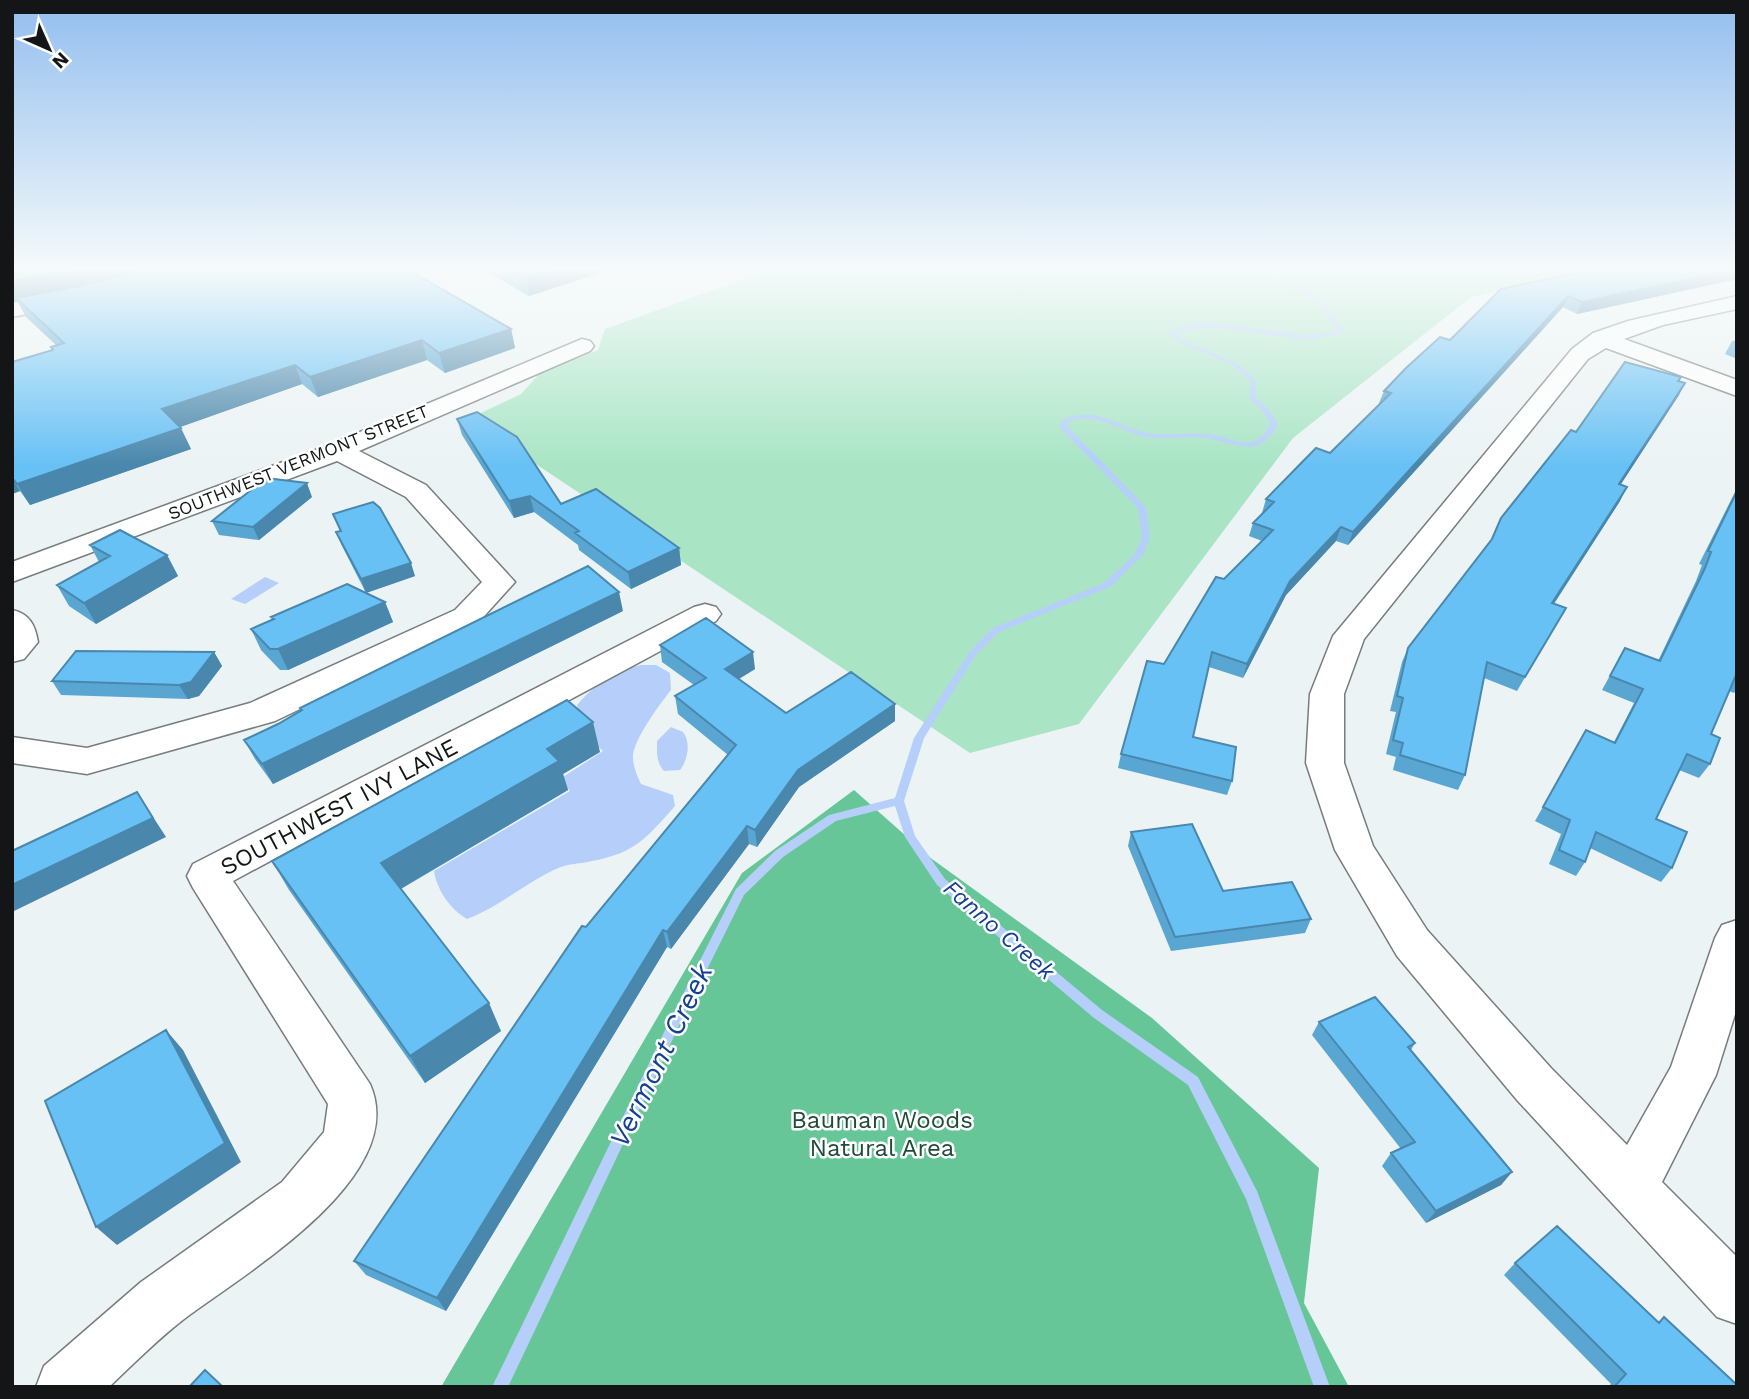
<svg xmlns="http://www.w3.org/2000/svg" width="1749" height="1399" viewBox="0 0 1749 1399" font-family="'Work Sans',sans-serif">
<rect width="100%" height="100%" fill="#ecf3f4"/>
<path fill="#a9e5c5" d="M771,269H1595L1471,297L1293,438L1079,724L970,753L468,419L521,394L540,373L598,350L605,329Z"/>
<path fill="#67c698" d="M854,790L932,859L1152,1018L1319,1168L1304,1303L1349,1387H441L742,873Z"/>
<path fill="#b5cefa" d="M265,577L279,583L245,604L231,599Z
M641,665H656L670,673L671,690C660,704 633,740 633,757C633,766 637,776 641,784L673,795L675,806C647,837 636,853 592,861C580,864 569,863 556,869C525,883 499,907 467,919C450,909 437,890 434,871L570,791L560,779L603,751L582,731L577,705C596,683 613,672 641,665Z
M671,727L683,732C691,742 688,760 680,770L664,771C656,762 657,753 657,741Z"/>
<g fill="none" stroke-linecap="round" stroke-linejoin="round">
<path fill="#b5cefa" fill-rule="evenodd" d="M1268,269H1274L1289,282L1324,303L1344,331C1293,355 1230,313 1175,333L1183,340L1237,363L1256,381L1255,397L1268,409L1278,424C1272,434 1267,443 1255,446C1239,449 1222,440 1207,438C1185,435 1163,441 1142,436C1117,429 1095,412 1069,421L1067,426L1146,507L1150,538L1143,555L1110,587L999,632L976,655L924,738L904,801L915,836L945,879L1102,1010L1198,1077L1257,1191L1330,1387H1314L1246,1199L1188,1085L1094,1018L937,885L905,837L895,806L836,821L783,857L744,895L678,1028L508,1387H492L670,1020L736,889L775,851L829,815L895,798L914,738L970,651L993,628L1104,583L1135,554L1142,538L1138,508L1060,428L1059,426L1064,419C1100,406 1115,427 1148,433C1171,437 1195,430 1219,436C1229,439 1240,444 1251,442C1261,440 1266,432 1270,424L1263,411L1249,398L1251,382L1233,365L1179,342L1169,334V332L1188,325L1208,323L1298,334H1320L1337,330L1320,305L1285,284Z"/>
<g stroke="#777d7e" stroke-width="3">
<path id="minor" d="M67,294L75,295L78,300L75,305L12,317V303Z
M1737,296V309L1663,325L1624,339L1737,380V396L1606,348L1588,359L1364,639L1344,694V763L1373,846L1427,930L1551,1068L1627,1145L1671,1067L1715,938L1722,925L1737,920V1008L1716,1075L1662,1182L1737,1257V1324L1717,1317L1517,1100L1397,956L1335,850L1306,763L1310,694L1333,636L1572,349L1593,333L1628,321Z
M582,339L590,341L594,346L590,351L359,451L426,485L515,582L477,624L275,721L87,774L12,763V737L87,748L250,703L455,610L482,582L406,497L337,461L12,582V562L329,445Z
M705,604L716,607L721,614L716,621L233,881L370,1084C411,1177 245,1273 184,1319C158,1339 133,1364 109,1387H36L44,1366L141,1282L282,1182L324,1132L328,1104L193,888L187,876L193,864L694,607Z
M12,610C30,614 35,625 38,642L24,659L12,662Z"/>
</g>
<use href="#minor" fill="#fff" fill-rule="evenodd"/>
</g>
<path fill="#59a6d3" d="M12,269L511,329L515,348L445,373L427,360L318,397L302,384L179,427L191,449L30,505L20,491L12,494V362L52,350L51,347L56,345L26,317L17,301L12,302Z
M482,269H612L529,296Z
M1737,269V279L1577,314L1563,307L1348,545L1336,541L1286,595L1243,678L1209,667L1193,737L1232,781L1227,795L1118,768L1121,754L1164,664L1224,579L1262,541L1249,536L1253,523L1263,513H1262L1266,499L1330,453L1380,404L1379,403L1384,391L1450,340L1501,289Z
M1737,340V359L1725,354L1732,341Z
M1679,381V395L1620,485V501L1554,604L1558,622L1517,691L1484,678L1465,775L1458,790L1393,770L1396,757L1386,754L1396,712L1390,711L1402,662L1408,648Z
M457,419L561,504L679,548L681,565L631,589L579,550L578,545L534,512L514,518L462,435Z
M1737,488V689L1734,693L1729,691L1711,734L1710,764L1699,778L1679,770L1656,819L1672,868L1661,882L1590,848L1585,862L1576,876L1549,864L1561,834L1535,821L1586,730L1614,742L1634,703L1602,690L1625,648L1658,661L1696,581L1702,565L1699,564Z
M312,497L259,540L219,535L212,521Z
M333,514L415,576L366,593L385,602L393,622L288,670H280L261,650L251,629L273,620L271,617L366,593L342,546L336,532L340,531Z
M90,545L167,555L178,576L96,624L69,606L57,585L99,562Z
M623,611L273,784L255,759L244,740L278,724L301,710L300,708Z
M660,645L755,669L739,679L786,713L895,704V721L799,787L757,847L749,844L671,949L667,947L446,1311L366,1275L354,1261L586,927L728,755L678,714L675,696L694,685L662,662Z
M214,652L222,666L199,696L188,699L61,695L52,681Z
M600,752L563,774L568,790L401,889L501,1031L425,1083L289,890L272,861Z
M1131,832L1223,891L1311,919L1305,933L1171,951L1128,846Z
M1319,1022L1415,1043L1411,1050L1512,1172L1501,1185L1426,1223L1382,1166L1391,1153L1401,1149L1312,1035Z
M1515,1263L1658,1322L1664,1317L1737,1387H1608L1611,1384L1504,1275Z"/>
<path fill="#4987ac" d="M80,269H160L82,288L16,298L17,301L12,302V281Z
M556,269H612L529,296L526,278Z
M1737,269V279L1577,314L1582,302Z
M1568,296L1563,307L1348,545L1353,532Z
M511,329L515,348L445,373L439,353Z
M422,340L427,360L318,397L310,377Z
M295,365L302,384L172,430L162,409Z
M1685,383L1679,395L1612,498L1619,484Z
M181,428L191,449L30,505L17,484Z
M12,479L20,491L12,494Z
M307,483L312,497L259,540L253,527Z
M1627,487L1620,501L1545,617L1552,603Z
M530,496L534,512L514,518L509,501Z
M1341,527L1336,541L1286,595L1243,678L1247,664L1290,581Z
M679,548L681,565L631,589L628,572Z
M167,555L178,576L96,624L84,603Z
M411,563L415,576L366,593L361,579Z
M619,592L623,611L273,784L262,764Z
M385,602L393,622L288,670L278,649Z
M214,652L222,666L199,696L188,699L179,685Z
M753,652L755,669L727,686L725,669Z
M895,704V721L799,787L757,847L755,830L798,770Z
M593,722L600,752L563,774L568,790L395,892L381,863L547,749Z
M137,792L166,837L12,912V885Z
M747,826L749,844L671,949L667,932Z
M663,930L667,947L446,1311L437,1298Z
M489,1003L501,1031L425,1083L410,1056Z
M166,1030L183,1050L241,1162L117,1245L96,1227Z
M1512,1172L1501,1185L1426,1223L1436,1211Z"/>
<path fill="#68c1f5" stroke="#4987ac" stroke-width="2" d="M12,269H80L12,281Z
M148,269H407L511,329L439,353L422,340L310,377L295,365L162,409L181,428L17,484L12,478V362L53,350L51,347L64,343L16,298L75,287Z
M508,269H556L526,278Z
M1595,269H1737L1582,302L1568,296L1353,532L1341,527L1290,581L1247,664L1212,652L1193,737L1236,747L1232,781L1121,754L1147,661L1164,664L1216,577L1224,579L1273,530L1253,523L1274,502L1266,499L1316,448L1330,453L1391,393L1384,391L1406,368L1440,337L1450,340L1501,289Z
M1625,362L1681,377L1678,381L1685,383L1619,484L1627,487L1552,603L1566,608L1525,677L1487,662L1465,775L1400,755L1403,743L1393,740L1403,698L1397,696L1408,648L1492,539L1501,518L1571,430L1576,432Z
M477,412L517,437L561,504L596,489L679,548L628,572L575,533L579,531L530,496L509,501L457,419Z
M266,478L307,483L253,527L212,521Z
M1737,491V676L1736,675L1711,734L1720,738L1710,764L1687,754L1656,819L1687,832L1672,868L1596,832L1585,862L1559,850L1570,820L1543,807L1586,730L1615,743L1643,689L1610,676L1625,648L1660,661L1705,568L1711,552L1708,551Z
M373,502L380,508L411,563L361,579L336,532L341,531L333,514Z
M120,530L167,555L84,603L57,585L110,556L90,545Z
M588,566L619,592L262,764L244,740L278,724L302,710L300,708Z
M347,584L385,602L278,649H270L251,629L274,619L271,617Z
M706,618L753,652L725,669L786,713L851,672L895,704L798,770L755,830L747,826L667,932L663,930L437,1298L354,1261L582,926L586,927L736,745L675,696L706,678L660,645Z
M76,651L214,652L191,682L179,685L52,681Z
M567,700L593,722L547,749L559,761L381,863L489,1003L410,1056L272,861Z
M137,792L153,818L12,885V851Z
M1192,824L1223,891L1292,882L1311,919L1175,937L1131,832Z
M1375,997L1415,1043L1408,1047L1512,1172L1436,1211L1391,1153L1415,1142L1319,1022Z
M166,1030L225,1143L96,1227L45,1101Z
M1557,1226L1659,1323L1664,1317L1737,1385V1387H1614L1626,1374L1515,1263Z
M205,1370L223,1387H189Z"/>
<linearGradient id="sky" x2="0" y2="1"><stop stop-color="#93beef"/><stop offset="0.58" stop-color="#f6fafa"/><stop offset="1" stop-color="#f6fafa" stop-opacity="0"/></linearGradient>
<rect width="1749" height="464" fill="url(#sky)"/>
<g text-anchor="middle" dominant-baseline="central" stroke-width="5" stroke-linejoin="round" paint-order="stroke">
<g font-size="18" fill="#131516" stroke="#feffff">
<text transform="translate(298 462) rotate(-22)">SOUTHWEST VERMONT STREET</text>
</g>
<g font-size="23" font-style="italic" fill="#153f91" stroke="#feffff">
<text transform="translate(999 930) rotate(41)">Fanno Creek</text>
</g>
<g font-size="24" fill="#131516" stroke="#feffff">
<text transform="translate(339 807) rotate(-28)">SOUTHWEST IVY LANE</text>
</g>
<g font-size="24" fill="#224a37" stroke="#feffff">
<text x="882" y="1120">Bauman Woods<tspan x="882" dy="28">Natural Area</tspan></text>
</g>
<g font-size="28" font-style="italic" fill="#153f91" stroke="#feffff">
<text transform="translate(661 1055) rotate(-64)">Vermont Creek</text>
</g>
</g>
<rect width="1749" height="1399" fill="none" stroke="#131516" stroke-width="28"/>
<g transform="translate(49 49) rotate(135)" stroke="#feffff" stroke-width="5" paint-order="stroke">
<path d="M0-5L12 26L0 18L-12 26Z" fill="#131516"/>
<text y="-10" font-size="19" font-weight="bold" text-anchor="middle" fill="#131516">N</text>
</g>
</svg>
